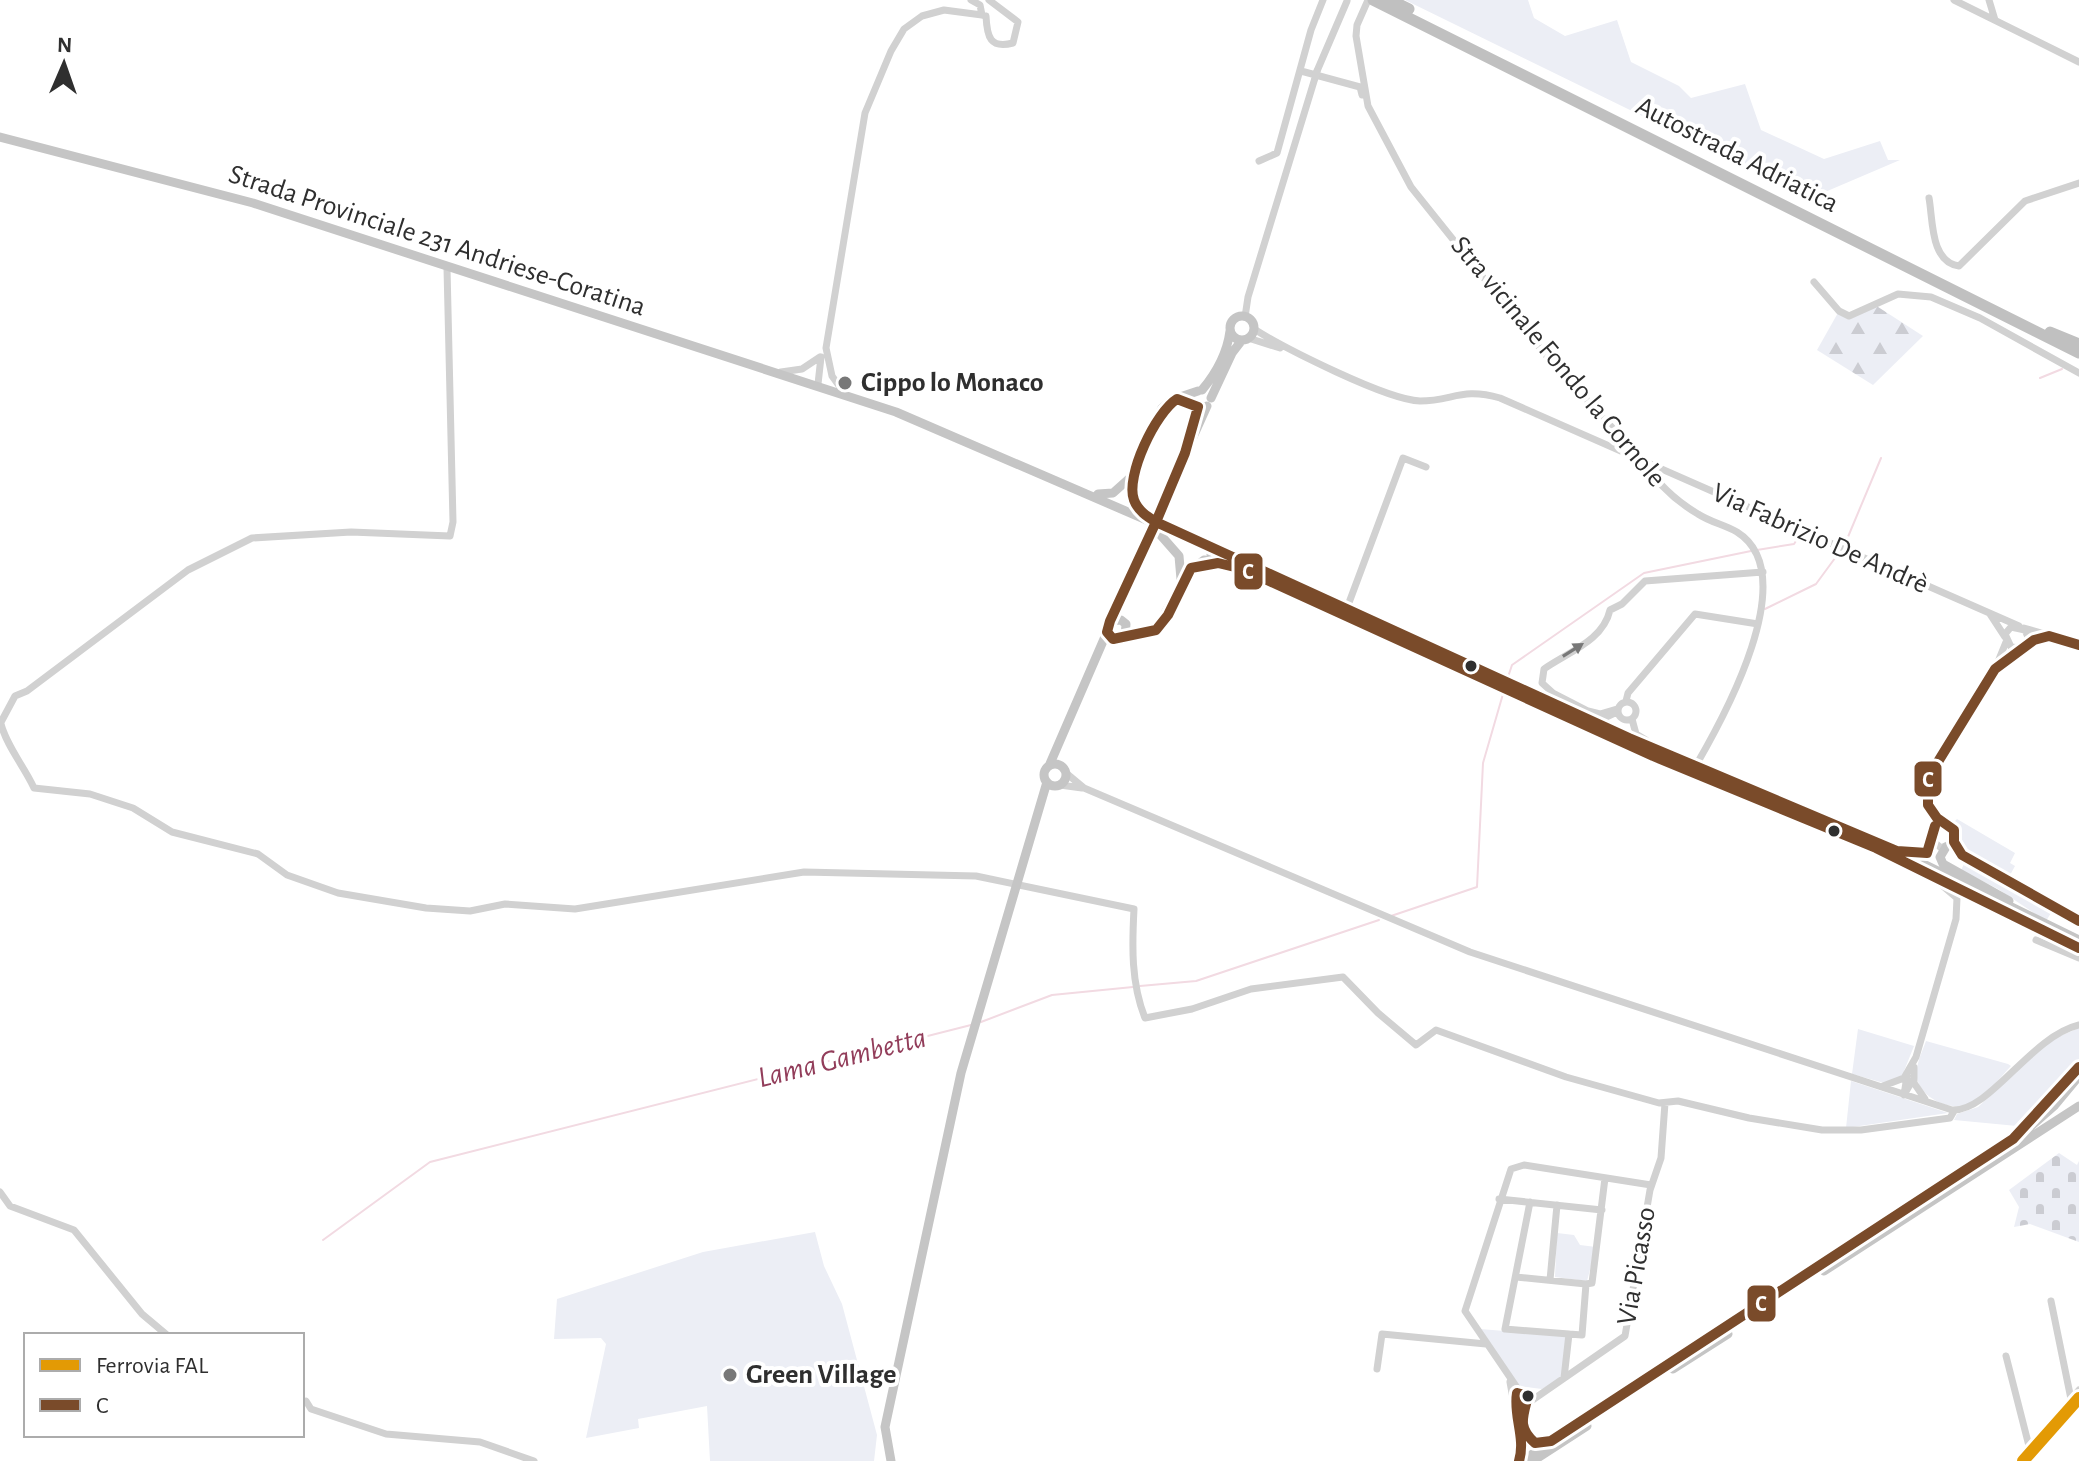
<svg xmlns="http://www.w3.org/2000/svg" width="2079" height="1461" viewBox="0 0 2079 1461" font-family="'Alegreya Sans',sans-serif">
<defs>
<pattern id="forest-firs" width="22" height="20" patternUnits="userSpaceOnUse" patternTransform="scale(2)"><rect width="22" height="20" fill="#eceef5"/><path d="M5 1l3.5 6h-7zM16 11l3.5 6h-7z" fill="#cbccd2"/></pattern>
<pattern id="cemetery-stones" width="16" height="16" patternUnits="userSpaceOnUse" patternTransform="scale(2)"><rect width="16" height="16" fill="#eceef5"/><path d="M2 7V4a2 2 0 0 1 4 0v3zM10 15v-3a2 2 0 0 1 4 0v3z" fill="#cbccd2"/></pattern>
</defs>
<rect width="100%" height="100%" fill="#fff"/>
<path fill="#eceef5" d="M1405,0H1528L1534,18L1565,36L1617,20L1631,62L1679,86L1691,98L1745,84L1761,130L1824,159L1880,141L1888,160H1900L1825,192L1806,196Z
M1957,819L2015,853L2010,863L2015,866L2009,877L1964,852L1953,823Z
M1964,864L2051,913L2046,921L1998,889L1961,870Z
M2079,1028V1061L2021,1130L2017,1126L1954,1120L1957,1114L1978,1107L2051,1040Z
M1858,1029L1914,1046L1902,1076L1884,1083L1852,1074Z
M1926,1041L2008,1064L2011,1066C2000,1078 1988,1093 1974,1102C1956,1114 1921,1100 1917,1078C1915,1066 1922,1052 1926,1041Z
M1851,1081L1948,1113L1846,1128Z
M815,1232L824,1266L842,1304L877,1435L874,1461H710L707,1406L638,1419L639,1428L586,1438L606,1344L601,1338L554,1339L557,1299L703,1252Z
M1557,1233L1574,1235L1580,1245L1596,1247L1587,1281L1555,1277Z
M1480,1329L1567,1336L1564,1377L1542,1389L1518,1386Z"/>
<path fill="url(#forest-firs)" d="M1875,305L1923,336L1873,385L1817,350L1839,311L1844,314Z"/>
<path fill="url(#cemetery-stones)" d="M2059,1153L2077,1165L2079,1161V1242L2030,1224L2014,1227L2019,1207L2009,1190Z"/>
<g fill="none" stroke-linecap="round" stroke-linejoin="round">
<path stroke="#f2dae2" stroke-width="2" d="M2040,378L2062,369
M1845,544L1881,458
M1757,550L1794,544L1800,535
M1765,609L1816,584L1838,554
M1508,677L1512,665L1644,573L1751,551
M1391,916L1477,887L1483,763L1503,694
M1140,986L1196,981L1379,920
M981,1022L1052,995L1133,987
M323,1240L430,1162L971,1025"/>
<path stroke="#d1d1d1" stroke-width="7" d="M971,0L980,5L982,15
M1368,0L1357,25L1356,36L1368,106L1411,187L1544,353L1641,459C1656,482 1674,500 1698,514C1710,522 1725,525 1737,532C1804,574 1723,719 1695,767
M1954,0L2079,62
M1989,0L1995,20
M1301,71L1360,87L1362,95
M1317,71L1347,1
M1259,161L1277,153L1311,30L1323,0
M1929,198C1933,219 1930,262 1959,266L2025,201L2079,183
M1814,282L1839,311L1849,316L1898,294L1931,297L1980,318L2079,373
M1245,317L1248,297L1315,78
M1254,329C1284,348 1387,400 1420,401C1453,401 1461,387 1500,398L2019,626
M1248,338L1280,348
M781,372L802,369L820,357
M818,384L821,357
M845,394L832,376L826,348L865,113L891,51L904,29L922,16L944,10L982,15L986,16C987,37 990,49 1013,43L1018,22L989,0
M1347,608L1403,458L1426,467
M1990,614L2005,637
M2024,628L2079,644
M2021,648L2011,647L2005,634L2011,627L2025,630L2028,637L2025,645
M2000,664L2034,640L2049,636
M1626,701L1628,693L1695,614L1758,624
M1618 711a9 9 0 1 1 18 0a9 9 0 1 1-18 0Z
M1617,709L1600,714L1588,711L1553,693L1542,683L1544,669C1568,652 1603,641 1610,610L1622,604L1645,581L1763,572
M1593,718L1602,719L1617,712
M1632,719L1636,734L1646,740
M0,724L15,696L27,691L188,570L252,538L351,532L450,536L453,522L447,268
M1,724C7,747 24,766 34,788L90,794L133,808L172,832L258,854L287,875L338,893L426,908L470,911L505,904L575,909L804,872L976,876L1134,909C1132,946 1131,983 1145,1018L1192,1009L1251,989L1343,977L1378,1013L1416,1045L1436,1030L1566,1077L1659,1103L1678,1101L1749,1118L1822,1130H1861L1950,1118L1954,1111
M1066,773L1084,788L1470,952L1952,1110C1990,1112 2030,1037 2079,1025
M1060,785L1082,788
M1931,811L1952,826L1954,842L1962,855L2079,921
M1954,842L1941,848L1931,839L1935,826L1926,796L1929,774L1995,669L2006,642
M2036,940L2079,958
M1914,1067V1083L1925,1099
M1907,1076L1904,1095L1912,1081
M1883,1086L1904,1078L1916,1057L1956,919L1957,898L1937,881
M0,1192L10,1206L74,1230L142,1314L167,1335
M1499,1199L1602,1210
M1530,1202L1505,1329L1569,1334
M1516,1277L1586,1284
M1550,1280L1557,1205
M2051,1301L2071,1399
M2006,1356L2030,1450
M1377,1369L1382,1334L1486,1344
M1564,1378L1569,1334L1582,1335L1586,1284L1592,1283L1605,1178
M1510,1382L1522,1448L1519,1461
M1519,1392L1528,1398C1519,1415 1517,1425 1531,1440L1545,1443
M1520,1392L1465,1311L1511,1169L1524,1165L1651,1185
M1515,1399L1521,1405L1531,1401L1625,1336L1650,1190L1661,1158L1665,1103
M302,1403L306,1401L311,1409L386,1434L480,1442L534,1461
M2018,1461L2079,1390"/>
<path stroke="#c5c5c5" stroke-width="9" d="M0,137L253,203L896,412L1244,562L1695,767L1897,851L2079,940
M1230 328a12 12 0 1 1 24 0a12 12 0 1 1-24 0Z
M1202,390C1217,372 1227,354 1230,331
M1211,398L1232,353L1242,340
M1180,400L1198,407
M1098,494L1113,493L1132,476
M1161,508L1207,406
M1145,515C1114,488 1150,437 1162,408L1171,400L1198,391
M1157,531L1179,556L1181,579
M1211,554L1427,653
M1111,621L1121,620L1126,624L1125,637
M1125,637L1156,630L1187,573L1204,560L1217,561
M1125,637L1113,639L1107,627L1147,540
M1630,745L1686,770
M1044 775a11 11 0 1 1 22 0a11 11 0 1 1-22 0Z
M1049,766L1107,632
M1946,847L1940,857L1943,864L2009,901
M1881,850L2079,947
M1912,854L1927,853L1932,841
M1824,1271L2079,1106
M1673,1369L1728,1334
M1536,1459L1587,1426
M891,1461L885,1427L961,1073L1047,782
M1522,1461L2022,1134L2055,1105L2079,1076"/>
<path stroke="#c0c0c0" stroke-width="11" d="M1373,0L2079,353
M1391,0L1409,9
M2050,332L2079,344"/>
<path stroke="#d1d1d1" stroke-width="7" d="M1315,78L1317,71"/>
<path stroke="#c5c5c5" stroke-width="9" d="M1147,540L1161,508"/>
<g stroke="#fff" stroke-width="16">
<path id="bus-1" d="M1177,399L1198,407L1185,453L1156,522C1148,517 1138,511 1134,500C1125,476 1156,412 1177,399Z
M1156,522L1629,738L1897,851L1927,853L1935,826
M1156,522L1110,621L1107,632L1113,639L1156,630L1168,615L1191,568L1218,563L1243,569L1653,756L1876,848L2079,948
M2079,645L2049,636L2034,640L1995,669L1928,778V805L1937,818L1954,830V842L1962,855L2079,921
M1519,1461C1526,1438 1513,1416 1517,1393L1528,1396C1523,1417 1517,1427 1535,1443L1551,1441L2013,1139L2079,1067"/>
</g>
<use href="#bus-1" stroke="#7a4b2a" stroke-width="10"/>
<g stroke="#fff" stroke-width="18">
<path id="rail-1" d="M2023,1461L2079,1398"/>
</g>
<use href="#rail-1" stroke="#e39a05" stroke-width="12"/>
</g>
<defs><path id="oneway-solid" d="M-6-.8H1V-3.2L6.5 0L1 3.2V.8H-6Z" transform="scale(2)"/></defs>
<use fill="#787878" href="#oneway-solid" transform="translate(1573 650) rotate(-32)"/>
<g fill="#787878" stroke="#fff" stroke-width="3">
<circle cx="845" cy="383" r="8"/>
<circle cx="730" cy="1375" r="8"/>
</g>
<g fill="#2f2f2f" stroke="#fff" stroke-width="3">
<circle cx="1471" cy="666" r="7"/>
<circle cx="1834" cy="831" r="7"/>
<circle cx="1528" cy="1396" r="7"/>
</g>
<g text-anchor="middle" dominant-baseline="central" stroke-width="8" stroke-linejoin="round" paint-order="stroke">
<g font-size="28" fill="#2f2f2f" stroke="#fff">
<text transform="translate(1737 155) rotate(27)">Autostrada Adriatica</text>
<text transform="translate(437 241) rotate(18)">Strada Provinciale 231 Andriese-Coratina</text>
<text transform="translate(1558 362) rotate(50)">Stra vicinale Fondo la Cornole</text>
<text transform="translate(1820 539) rotate(24)">Via Fabrizio De Andrè</text>
<text transform="translate(1637 1266) rotate(-80)">Via Picasso</text>
</g>
<g font-size="28" font-weight="bold" fill="#2f2f2f" stroke="#fff" text-anchor="start">
<text x="861" y="383">Cippo lo Monaco</text>
<text x="746" y="1375">Green Village</text>
</g>
<g font-size="30" font-style="italic" fill="#923d5a" stroke="#fff">
<text transform="translate(842 1058) rotate(-14)">Lama Gambetta</text>
</g>
</g>
<g stroke="#fff" stroke-width="3">
<rect x="1233" y="552" width="31" height="39" rx="8" fill="#7a4b2a"/>
<rect x="1913" y="760" width="30" height="38" rx="8" fill="#7a4b2a"/>
<rect x="1746" y="1284" width="31" height="39" rx="8" fill="#7a4b2a"/>
</g>
<g font-size="22" text-anchor="middle" font-weight="bold" fill="#fff">
<text x="1248" y="579">C</text>
<text x="1928" y="787">C</text>
<text x="1761" y="1311">C</text>
</g>
<rect x="24" y="1333" width="280" height="104" fill="#ffffff" stroke="#acacac" stroke-width="2"/>
<rect x="40" y="1359" width="40" height="12" fill="#e39a05" stroke="#acacac" stroke-width="2"/>
<text x="96" y="1373" font-size="24" fill="#2f2f2f">Ferrovia FAL</text>
<rect x="40" y="1399" width="40" height="12" fill="#7a4b2a" stroke="#acacac" stroke-width="2"/>
<text x="96" y="1413" font-size="24" fill="#2f2f2f">C</text>
<g transform="translate(64 64) rotate(2)" stroke="#ffffff" stroke-width="6" paint-order="stroke">
<path d="M0-6L14 30L0 20L-14 30Z" fill="#2f2f2f"/>
<text y="-12" font-size="22" font-weight="bold" text-anchor="middle" fill="#2f2f2f">N</text>
</g>
</svg>
